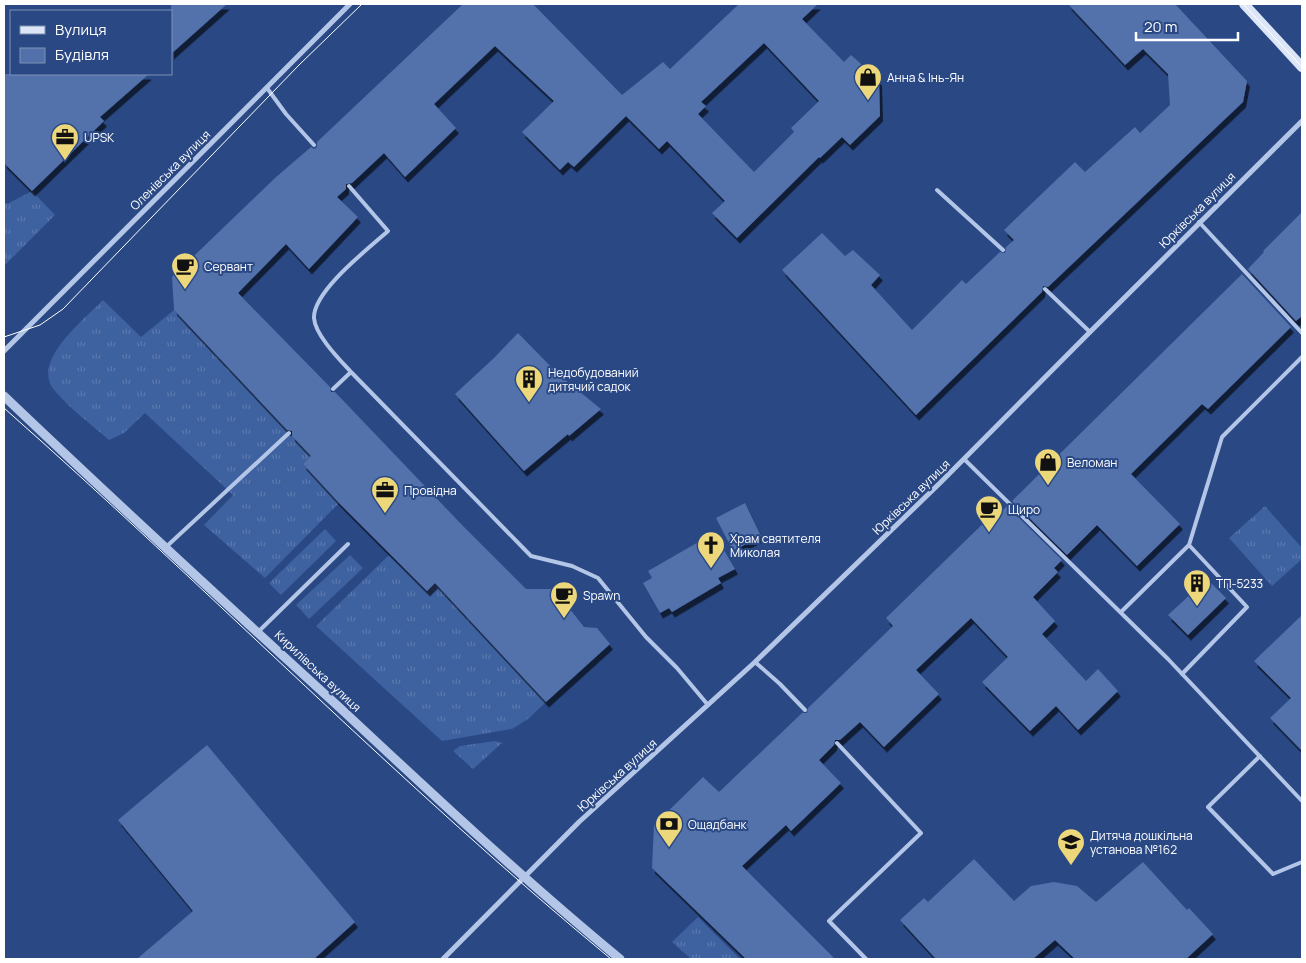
<svg xmlns="http://www.w3.org/2000/svg" width="1306" height="963" viewBox="0 0 1306 963" font-family="Manrope,sans-serif">
<defs>
<pattern id="grass-tufts" width="24" height="20" patternUnits="userSpaceOnUse" patternTransform="scale(1.25)"><rect width="24" height="20" fill="#3e61a0"/><path d="M3 7l-1-3M5 7V3M7 7l1-3M15 17l-1-3M17 17v-4M19 17l1-3" fill="none" stroke="#5b79ae"/></pattern>
<filter id="shadow"><feDropShadow dx="3" dy="5.5" stdDeviation="0" flood-color="#0009"/></filter>
</defs>
<rect width="100%" height="100%" fill="#294884"/>
<path fill="url(#grass-tufts)" d="M32,191L55,215L4,266V204L9,203Z
M103,300L141,337L174,310L311,456L303,464L339,503L265,578L204,525L233,495L145,413L124,433L109,440C91,424 70,409 55,391C29,362 85,319 103,300Z
M1265,506L1302,548V559L1272,586L1229,538Z
M325,529L336,541L281,595L269,583Z
M350,555L363,568L309,619L296,605Z
M389,555L427,591L435,583L546,702L528,719L512,729L442,741L316,626Z
M495,741L502,743L473,769L453,751L460,746Z
M698,917L740,959H691L672,942Z"/>
<path fill="#5271ab" fill-rule="evenodd" filter="url(#shadow)" d="M171,4H227L171,54Z
M463,4H533L622,95L663,62L670,69L739,4H818L802,19L844,62L851,55L879,80L880,116L850,145L842,137L820,158L819,157L737,238L712,213L725,201L667,141L659,149L626,116L574,167L568,162L560,170L522,132L554,101L495,46L434,104L456,128L405,177L384,153L352,183L346,184V189L337,197L358,217L309,269L286,244L238,293L330,387L331,392H335L463,526L526,589H554L584,627L597,628L610,644L546,702L435,583L427,591L339,503L303,464L311,456L292,436V431L287,430L174,310L172,277L275,178L311,147L314,149L317,147V142ZM764,43L819,101L791,128L794,132L754,172L698,114L706,106L701,102Z
M1068,4H1175L1247,81L1243,102L1048,287L1043,286L1042,292L916,415L782,270L822,233L845,256L853,250L880,275L871,285L912,330L962,280L966,284L1000,252L1005,253L1006,247L1014,240L1004,230L1075,162L1085,172L1135,127L1140,133L1170,105L1168,74L1143,49L1125,65Z
M4,74H149L100,117L104,121L32,191L4,163Z
M1302,212V316L1296,321L1248,269L1264,252L1263,251Z
M1242,274L1291,327L1208,409L1202,404L1131,474L1180,524L1137,566L1097,525L1067,555L1012,501Z
M518,333L559,375L601,409L569,436L568,434L524,471L455,394L494,358Z
M745,503L761,536L733,551L716,518Z
M1007,506L1062,560L1054,568L1058,572L1033,597L1055,621L1042,634L1086,681L1098,669L1118,691L1078,730L1056,706L1030,731L982,682L1008,657L971,618L916,670L939,694L884,747L860,722L840,740H835L834,745L819,760L841,783L791,831L786,825L742,866L835,959H746L652,868L654,825L703,777L719,792L802,713H807L808,708L893,626L886,618L997,510L1000,513Z
M714,533L735,569L718,578L721,583L672,612L669,608L660,613L643,583L652,578L648,571Z
M1207,579L1226,598L1188,635L1168,615Z
M1302,615V751L1270,718L1291,698L1254,661Z
M207,745L355,922L314,959H137L193,911L118,820Z
M974,859L1014,901L1031,886L1054,882L1077,886L1096,902L1143,862L1187,910L1189,908L1213,934L1186,959H1075L1055,940L1033,959H936L900,920L924,898L928,902Z"/>
<g fill="none" stroke-linecap="round" stroke-linejoin="round">
<path stroke="#b4c6e7" stroke-width="4" d="M267,88L286,114L314,145
M349,186L388,231C368,249 313,291 314,318C315,335 340,360 351,372
M937,190L1003,250
M1199,222L1302,333
M1045,289L1090,332
M333,389L351,372L531,556L572,566L598,578L646,637L677,668L708,705
M964,459L1168,659L1302,801
M1189,545L1222,437L1302,357
M166,547L289,433
M1121,612L1189,545L1247,607L1182,674
M257,633L348,544
M755,662L780,684L805,710
M837,743L921,833L829,921L866,959
M1260,756L1208,807L1273,874L1302,862"/>
<path stroke="#b4c6e7" stroke-width="5" d="M4,351L350,4
M443,959L579,822L755,662L941,482L1090,332L1302,121"/>
<path stroke="#b4c6e7" stroke-width="9" d="M4,396C114,501 226,604 339,707C431,793 523,879 620,959"/>
<path stroke="#dde6f6" stroke-width="10" d="M1244,4L1302,67"/>
<path stroke="#fff" stroke-width="1" d="M1243,4L1302,67
M4,337L40,325L63,309L299,65L362,4
M4,408C209,589 400,785 611,959"/>
</g>
<defs>
<g id="shop-pin" transform="scale(1.4375)"><path d="M0 17L-7.5 6A9.5 9.5 0 1 1 7.5 6Z" fill="#edd77b" stroke="#294884"/><path d="M-5-2.5h2.3a2.7 3.5 0 0 1 5.4 0H5L5.5 6h-11ZM-1.5-2.5h3a1.5 2.3 0 0 0-3 0Z" fill="#111"/></g>
<g id="office-pin" transform="scale(1.4375)"><path d="M0 17L-7.5 6A9.5 9.5 0 1 1 7.5 6Z" fill="#edd77b" stroke="#294884"/><path d="M-6-3h4V-5.5h4V-3h4V5H-6ZM-1-4.5V-3h2v-1.5ZM-6 0V1H6V0Z" fill="#111"/></g>
<g id="cafe-pin" transform="scale(1.4375)"><path d="M0 17L-7.5 6A9.5 9.5 0 1 1 7.5 6Z" fill="#edd77b" stroke="#294884"/><path d="M-5.5-4.5H6V0H3Q3 3.5 0 3.5H-2.5Q-5.5 3.5-5.5 0ZM3-3.2v2h1.7v-2ZM-6 4.5H4V6H-6Z" fill="#111"/></g>
<g id="building-pin" transform="scale(1.4375)"><path d="M0 17L-7.5 6A9.5 9.5 0 1 1 7.5 6Z" fill="#edd77b" stroke="#294884"/><path d="M-4-6H4V6H1V3H-1V6H-4ZM-2.5-4.3h1.7v1.8h-1.7ZM.8-4.3h1.7v1.8H.8ZM-2.5-1h1.7V.8h-1.7ZM.8-1h1.7V.8H.8Z" fill="#111"/></g>
<g id="church-pin" transform="scale(1.4375)"><path d="M0 17L-7.5 6A9.5 9.5 0 1 1 7.5 6Z" fill="#edd77b" stroke="#294884"/><path d="M-1.2-6h2.4v3.5h3.3v2.4h-3.3V6h-2.4V-.1h-3.3v-2.4h3.3Z" fill="#111"/></g>
<g id="bank-pin" transform="scale(1.4375)"><path d="M0 17L-7.5 6A9.5 9.5 0 1 1 7.5 6Z" fill="#edd77b" stroke="#294884"/><path d="M-6-4H6V4H-6ZM0-2.3a2.3 2.3 0 1 0 0 4.6a2.3 2.3 0 1 0 0-4.6Z" fill="#111"/></g>
<g id="school-pin" transform="scale(1.4375)"><path d="M0 17L-7.5 6A9.5 9.5 0 1 1 7.5 6Z" fill="#edd77b" stroke="#294884"/><path d="M0-5L7-2L0 1L-7-2ZM-4 1L0 2.5L4 1V4Q0 6-4 4Z" fill="#111"/></g>
</defs>
<g fill-rule="evenodd">
<use href="#shop-pin" x="868" y="77"/>
<use href="#office-pin" x="65" y="137"/>
<use href="#cafe-pin" x="185" y="266"/>
<use href="#building-pin" x="529" y="379"/>
<use href="#shop-pin" x="1048" y="462"/>
<use href="#office-pin" x="385" y="490"/>
<use href="#cafe-pin" x="989" y="509"/>
<use href="#church-pin" x="711" y="545"/>
<use href="#building-pin" x="1197" y="583"/>
<use href="#cafe-pin" x="564" y="595"/>
<use href="#bank-pin" x="669" y="824"/>
<use href="#school-pin" x="1071" y="842"/>
</g>
<g text-anchor="middle" dominant-baseline="central" stroke-width="4" stroke-linejoin="round" paint-order="stroke">
<g font-size="12" fill="#fff" stroke="#294884" text-anchor="start">
<text x="887" y="77">Анна &amp; Інь-Ян</text>
<text x="84" y="137">UPSK</text>
<text x="204" y="266">Сервант</text>
<text x="548" y="372">Недобудований<tspan x="548" dy="14">дитячий садок</tspan></text>
<text x="1067" y="462">Веломан</text>
<text x="404" y="490">Провідна</text>
<text x="1008" y="509">Щиро</text>
<text x="730" y="538">Храм святителя<tspan x="730" dy="14">Миколая</tspan></text>
<text x="1216" y="583">ТП-5233</text>
<text x="583" y="595">Spawn</text>
<text x="688" y="824">Ощадбанк</text>
<text x="1090" y="835">Дитяча дошкільна<tspan x="1090" dy="14">установа №162</tspan></text>
</g>
<g font-size="12" fill="#fff" stroke="#294884">
<text transform="translate(170 170) rotate(-45)">Оленівська вулиця</text>
<text transform="translate(1197 210) rotate(-45)">Юрківська вулиця</text>
<text transform="translate(911 497) rotate(-44)">Юрківська вулиця</text>
<text transform="translate(318 671) rotate(43)">Кирилівська вулиця</text>
<text transform="translate(617 775) rotate(-42)">Юрківська вулиця</text>
</g>
</g>
<rect width="1306" height="963" fill="none" stroke="#ffffff" stroke-width="10"/>
<rect x="10" y="10" width="162" height="65" fill="#294884" stroke="#7f91b5"/>
<rect x="20" y="26" width="25" height="8" fill="#dde6f6" stroke="#7f91b5"/>
<text x="55" y="35" font-size="15" fill="#ffffff">Вулиця</text>
<rect x="20" y="48" width="25" height="15" fill="#5271ab" stroke="#7f91b5"/>
<text x="55" y="60" font-size="15" fill="#ffffff">Будівля</text>
<path d="M1136 32v8h102v-8" fill="none" stroke="#ffffff" stroke-width="2.5"/>
<text x="1144" y="32" font-size="15" fill="#ffffff" stroke="#294884" stroke-width="4" paint-order="stroke">20 m</text>
</svg>
